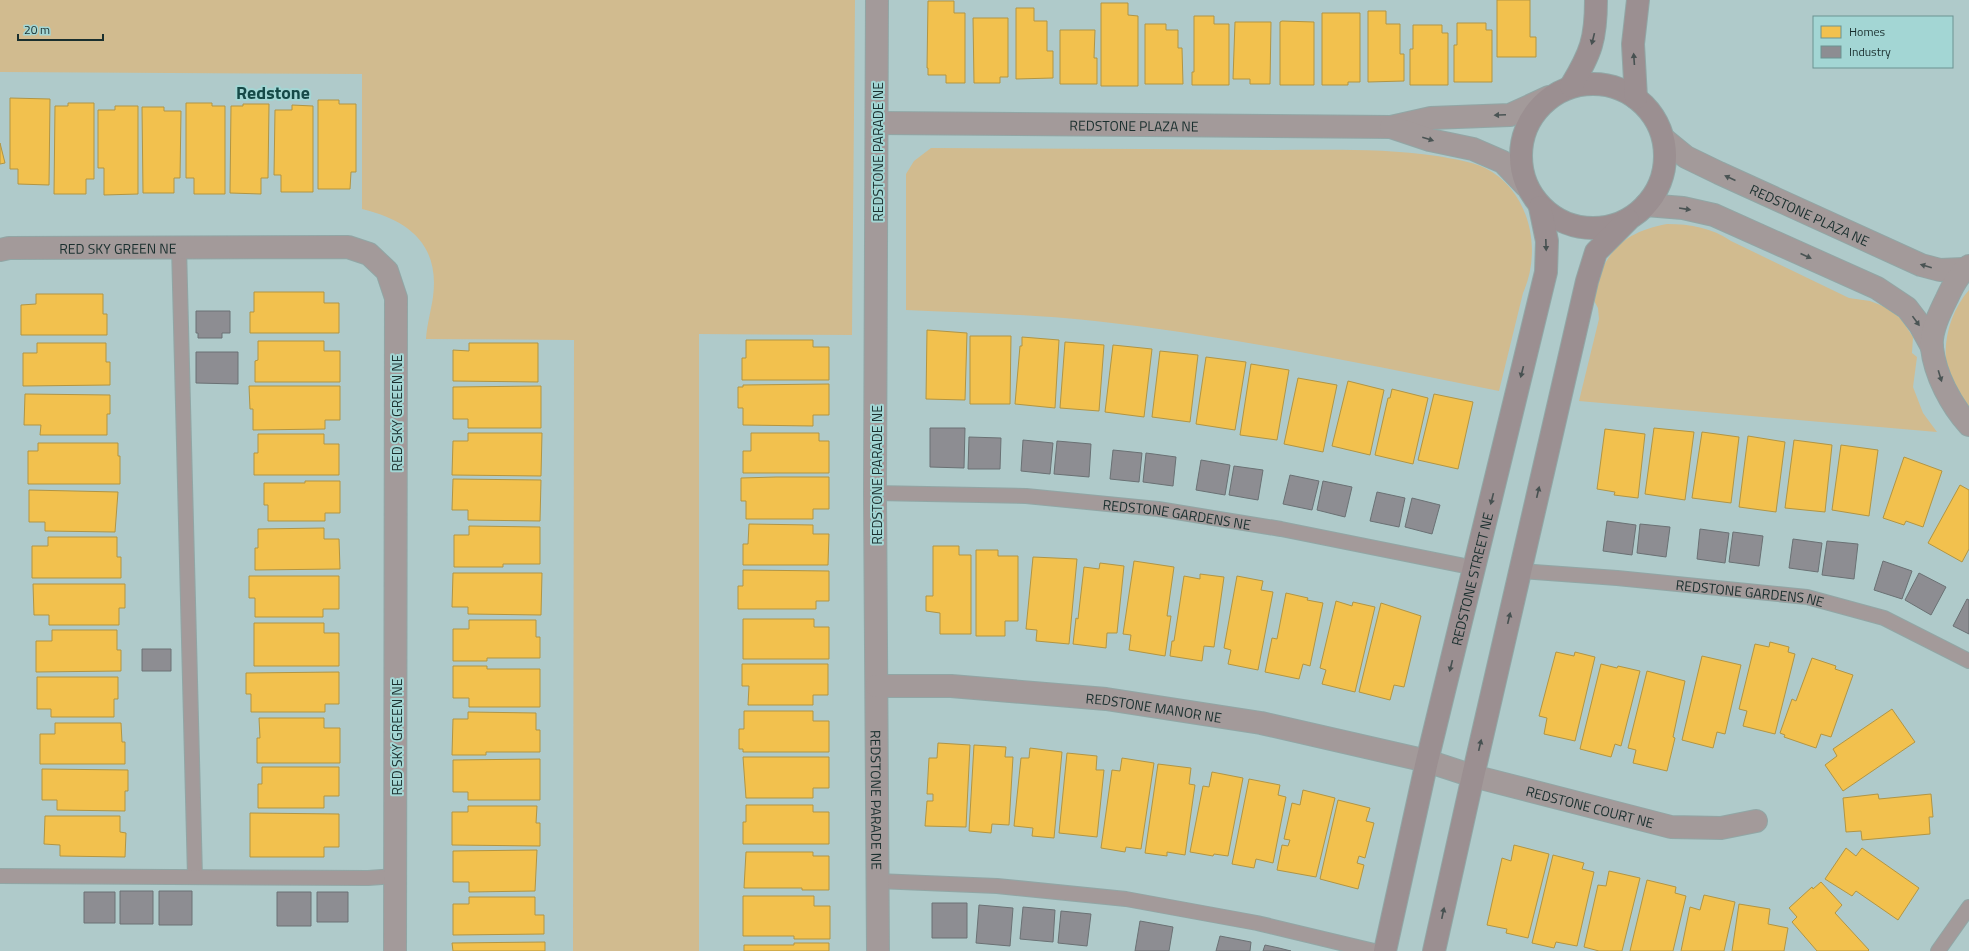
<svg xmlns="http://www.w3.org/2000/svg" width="1969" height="951" viewBox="0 0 1969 951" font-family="'Titillium Web',sans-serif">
<rect width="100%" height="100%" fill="#afcaca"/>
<path fill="#d1bb8f" d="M0,0H855L852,335L699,334V951H573L574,340L426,339C427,324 431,311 433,297C440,244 408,220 362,209V74L0,72Z
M931,148C1044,149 1158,149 1272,150C1327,150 1382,148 1437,156C1453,159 1470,161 1485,168C1529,190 1543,249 1523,293L1499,391C1365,364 1231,336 1095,321C1032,314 969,313 906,310V174L914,161Z
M1667,224C1691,224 1712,228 1731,241L1849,298L1870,301L1888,308L1901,319L1913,337L1912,353L1917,357L1913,387L1923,413L1937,432L1579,401L1599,319L1598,308L1592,297C1605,253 1620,233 1667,224Z
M1969,290V411C1963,402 1955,392 1951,382C1939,352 1948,314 1969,290Z"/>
<path fill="#f2c14e" stroke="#b19544" d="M1497,0H1530V37H1536V57H1497Z
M928,1H954V13H965V83H946V75H928V68H927Z
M1101,3H1128V15L1138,16V86H1101Z
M1016,8H1034V21H1047V51H1053V78L1016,79Z
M1368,11H1386V24H1400V54H1404V81L1368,82Z
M1322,13H1360V82H1348V85H1322Z
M1194,16H1214V24H1229V85H1192V72H1194Z
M973,18H1008V77H1000V83H974Z
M1282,21L1314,22V85H1280V22Z
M1235,22H1271L1270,84H1250V79H1233Z
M1457,23H1486V30H1492V82H1454V45H1457Z
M1145,24H1166V30H1178V48H1182L1183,84H1145Z
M1413,25H1442V33H1448V85H1410V49H1413Z
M1060,30H1095L1094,58H1097V84H1060Z
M10,98L50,99L49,185L18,184V169H10Z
M318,100H339V104H356V172H351L350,189H318Z
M68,103H94V179H86V194H54L55,106H68Z
M186,103H212V106H225V194H194V178H186Z
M243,104H269L268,178H261V194L230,193L231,106H243Z
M292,105L313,106V192H281V175H274L275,110H292Z
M115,106H138V194L104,195V168H98V110H115Z
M142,107H164V111H181L180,178H174V193H143Z
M0,143L5,163L0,164Z
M254,292H324V303H339V333H250V312H254Z
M36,294H103V314H107V335H21V305L36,304Z
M927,330L967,333L965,400L926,399Z
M970,336H1011L1010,404H970Z
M1022,337L1059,340L1055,408L1015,404L1020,346H1022Z
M746,340H813V347H829V380H742V358H746Z
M258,341H324V351H340V382H255V361L258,360Z
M1065,342L1104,345L1099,411L1060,408Z
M37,343H106V362H110V385L23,386V353H37Z
M469,343H538V382L453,381V350L469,351Z
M1113,345L1152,349L1144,417L1105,412Z
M1160,351L1198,355L1190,422L1152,417Z
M1206,357L1246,362L1235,430L1196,424Z
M1251,364L1289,370L1277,440L1240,435Z
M1298,378L1337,385L1323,452L1284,444Z
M1348,381L1384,390L1370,455L1332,446Z
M829,384V415H813V426L743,425V408H738V387H743V385Z
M249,386H340V420H325V429L253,430V409H250Z
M541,386V428H468V419H453V387Z
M1392,389L1428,398L1413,464L1375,455L1388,398H1390Z
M25,394L110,395V414H107V435H40L41,425H24Z
M1434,394L1473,402L1458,469L1418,460Z
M1654,428L1694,432L1685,500L1645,494Z
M1605,429L1645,434L1638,498L1614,495L1615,492L1597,489Z
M1702,432L1739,437L1731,503L1692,498Z
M468,433H542L541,476L452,475L453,441H468Z
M751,433H819V441H829V473H743V451H751Z
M258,434H324V444H339V475H254V453H258Z
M1748,436L1785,442L1776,512L1739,507Z
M1794,440L1832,445L1825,512L1785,508Z
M38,443H118V456H120V484H28V451H38Z
M1841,445L1878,450L1869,516L1832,510Z
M1904,457L1942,471L1923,527L1906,521L1904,525L1883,518Z
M776,477H829V509H813V519H746V501H741V478Z
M453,479L541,480L540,521L468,520V510H452Z
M305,481H340V513H325V521H268V505H264V483H305Z
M1960,485L1969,490V549L1962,562L1928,543Z
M29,490L118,492L115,532L45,531V522H29Z
M749,524L813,525V534H829L828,565H743V544H748Z
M469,526L540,527V564H503V567H454V535H469Z
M324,528V539H339L340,569L255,570V548H258V529Z
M48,537H117V557H121V578H32V546H48Z
M933,546H959V555H971V634H940V613L926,611V596H933Z
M976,550H998V556H1018V621H1005V636H976Z
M1033,557L1077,559L1069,644L1036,641L1037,630L1026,629Z
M1134,561L1174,567L1167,616H1171L1165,656L1129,650L1131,635L1123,634Z
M1100,563L1124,566L1117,633H1107L1106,648L1073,644L1076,618L1078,619L1084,567L1099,569Z
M743,570L829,571V601H816V609H738V586H743Z
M453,573H542L541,615L468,614V607H452Z
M1200,574L1224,577L1214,647L1204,646L1202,661L1170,656L1172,641H1174L1184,576L1200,579Z
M249,576H339V609H323V617H255V598H249Z
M1237,576L1263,581L1261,590L1273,592L1258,670L1228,664L1231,650L1224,648Z
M33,584H125V608H119V625H49V615H34Z
M1286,593L1308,598L1307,600L1323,603L1310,666L1303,664L1299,679L1265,672L1272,638L1277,639Z
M1336,601L1352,606L1353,602L1375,607L1355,692L1322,684L1326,670L1320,668Z
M1381,603L1421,616L1404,687L1394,685L1390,700L1359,692Z
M743,619H814V627H829V659H743Z
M469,620H536V637H540V658H487V661H453V629H469Z
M254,623H324V633H339V666H254Z
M52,630H117V650H121V671L36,672V641H52Z
M1770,642L1789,647L1788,652L1795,654L1775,734L1743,726L1747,711L1739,709L1755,644L1769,647Z
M1556,652L1574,656L1575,652L1595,657L1575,741L1544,734L1547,718L1539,716Z
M1702,656L1741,665L1725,734L1717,732L1713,748L1682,740Z
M1812,658L1836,666L1835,669L1853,675L1831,737L1821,734L1816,748L1784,737L1785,735L1780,733L1792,699L1796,701Z
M742,664H828V695H813V705H748L749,686H742Z
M1601,664L1617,668L1618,666L1640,671L1621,746L1615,744L1611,757L1580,749Z
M453,666H487V669H540V707H469V698H453Z
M1647,671L1685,681L1673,737L1675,738L1667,771L1633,763L1636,750L1628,748Z
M339,672V704H325V712H251V694H246V673Z
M37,677H118V699H114V717H51V709H37Z
M1892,709L1915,742L1843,791L1825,765L1837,756L1833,749Z
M744,711H813V721H829V752H743V749H739V729H744Z
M468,712L536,713V730H540V752H486V755H452L453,719H468Z
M259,718H324V728H340V763H257V738H260Z
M55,723H121L122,742H125V764H40V734H55Z
M938,743L970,745L966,827L925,826L927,801H933V794H927L929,758H937Z
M974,745L1006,747L1005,757H1013L1009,825L992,824L991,833L969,831Z
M1030,748L1062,752L1054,838L1032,836L1033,828L1014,826L1021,758H1029Z
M1067,753L1097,756L1096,770H1104L1097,837L1059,833Z
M743,757H829V788H813V798H746Z
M1122,758L1154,763L1141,849L1126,847L1125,852L1101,848L1112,770L1120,771Z
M540,759V800H468V792H453V760Z
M1158,764L1191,768L1189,784L1195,785L1185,855L1167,852V856L1145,853Z
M262,767H339V796H324V808H258V784H262Z
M42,769L128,770V791H125V811L57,810V800H42Z
M1212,772L1243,778L1228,856L1214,854L1213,856L1190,852L1203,786L1209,787Z
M1249,779L1280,785L1278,795L1286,797L1273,863L1256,859L1254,868L1232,864Z
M1303,790L1335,798L1316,877L1277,870L1282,845L1288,846L1290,840L1284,839L1292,803L1300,805Z
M1878,794L1879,799L1931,794L1933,817H1929L1930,834L1862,840L1861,831L1846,832L1843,798Z
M1338,800L1370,808L1366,821L1374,823L1365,858L1359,856L1357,863L1364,865L1358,889L1320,879Z
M746,805H813V812H829V844H743V822H746Z
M468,806H537L536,823H540V846L452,845V812H468Z
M250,813L339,814V847H324V857H250Z
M45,816H120V832L126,833L125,857L60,856V845L44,844Z
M1514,845L1549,854L1528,938L1506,933L1507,929L1487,925L1502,858L1511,861Z
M1846,848L1856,856L1862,848L1919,888L1898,920L1856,891L1852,896L1825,879Z
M537,850L535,891L469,892V882H453V851Z
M746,852H813V856H829V890H802V888H744Z
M1553,855L1584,863L1582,869L1594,872L1577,946L1556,942L1554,948L1532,943Z
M1609,871L1640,878L1622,951H1599L1584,947L1598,885L1606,886Z
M1647,880L1676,887L1675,893L1686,896L1673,951H1630Z
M1821,882L1842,905L1835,913L1869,950L1868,951H1817L1792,922L1797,917L1789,908L1812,887L1813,889Z
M1704,895L1735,902L1724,951H1681L1690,907L1700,910Z
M743,896H814V906H830V939H794V936H743Z
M469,897H535V915H544V934L453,935V904H469Z
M1739,904L1770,909L1768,924L1788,928L1784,951H1732Z
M545,942V951H453L452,943Z
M794,943H829V951H744V945H794Z"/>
<path fill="#8d8d92" stroke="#6a7174" d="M196,311H230V333H222V338H198V333H196Z
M196,352H238V384L196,383Z
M930,428H965L964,468L930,467Z
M969,437L1001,438L1000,469H968Z
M1023,440L1053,443L1050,474L1021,471Z
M1057,441L1091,444L1089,477L1054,474Z
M1113,450L1142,453L1139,482L1110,479Z
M1146,453L1176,457L1173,486L1143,482Z
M1201,460L1230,465L1225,495L1196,490Z
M1234,466L1263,470L1258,500L1229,495Z
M1290,475L1319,481L1312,510L1283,504Z
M1323,481L1352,487L1345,517L1317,510Z
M1377,492L1405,498L1399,527L1370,521Z
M1412,498L1440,505L1432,534L1405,527Z
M1607,521L1636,525L1632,555L1603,551Z
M1640,524L1670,527L1666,557L1637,553Z
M1700,529L1729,533L1725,563L1697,559Z
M1733,532L1763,536L1759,566L1729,562Z
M1793,539L1822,543L1818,572L1789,568Z
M1827,541L1858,544L1854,579L1822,575Z
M1883,561L1912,571L1902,599L1874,590Z
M1919,573L1946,587L1931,615L1905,600Z
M1967,599L1969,600V634L1953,626Z
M142,649H171V671H142Z
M120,891H153V924H120Z
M159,891H192V925H159Z
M84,892H115V923H84Z
M277,892H311V926H277Z
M317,892H348V922H317Z
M932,903H967V938H932Z
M979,905L1013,908L1010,946L976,943Z
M1023,907L1055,910L1053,942L1020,939Z
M1061,911L1091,914L1087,946L1058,943Z
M1140,921L1173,927L1169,951H1135Z
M1220,936L1251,942L1250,951H1216Z
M1265,945L1279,948L1291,951H1263Z"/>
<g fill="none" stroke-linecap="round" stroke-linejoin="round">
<g stroke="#91a6a5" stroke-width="16">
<g id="lane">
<path d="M179,247L195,877"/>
<path id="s1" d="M875,493L1026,496L1158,509L1281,529L1475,568"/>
<path id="s2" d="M1520,571L1617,578L1807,597L1884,618L1969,661"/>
<path d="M0,876L368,878L396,876"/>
<path d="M877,881L997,886L1126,899L1257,923L1374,951"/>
<path d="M1938,951L1969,907"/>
</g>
</g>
<g stroke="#91a6a5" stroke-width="24">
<g id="street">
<path id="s3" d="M877,0L875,493L878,951"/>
<path id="s4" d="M877,123L1391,127L1431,118L1510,115L1549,97"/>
<path d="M1391,127L1430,140L1473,149L1503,162L1526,186"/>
<path id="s5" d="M1664,139L1686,157L1719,173L1921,265L1940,270L1964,269"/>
<path d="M1646,205L1683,208L1714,215L1877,288L1907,308L1920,325L1932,347"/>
<path id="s6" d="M0,250L9,248L348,247L369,254L387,271L396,298L395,951"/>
<path d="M1969,266C1959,273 1952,287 1947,298C1940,312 1930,332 1932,348C1935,375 1951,405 1969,425"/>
<path id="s7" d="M877,686H951L1106,699L1261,723L1427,761L1473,776L1671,827L1721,828L1756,821"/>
</g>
</g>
<g stroke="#91a6a5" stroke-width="24">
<g id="secondary">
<circle cx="1593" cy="156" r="72"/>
<path d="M1571,86C1591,53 1596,39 1596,0"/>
<path d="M1636,98L1633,44L1638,0"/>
<path id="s8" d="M1385,951L1427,761L1546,272L1547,241L1540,207"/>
<path d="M1434,951L1473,776L1587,281L1596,252L1628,220"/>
</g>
</g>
<use href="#lane" stroke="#a39a9a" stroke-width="14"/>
<use href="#street" stroke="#a39a9a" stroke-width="22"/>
<use href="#secondary" stroke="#9b8f91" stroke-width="22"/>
</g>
<defs><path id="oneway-solid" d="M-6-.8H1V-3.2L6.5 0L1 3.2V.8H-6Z"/></defs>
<g fill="#475151">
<use href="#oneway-solid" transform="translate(1593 39) rotate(104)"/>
<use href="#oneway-solid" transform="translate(1634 59) rotate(-94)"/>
<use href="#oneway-solid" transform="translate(1546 245) rotate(88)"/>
<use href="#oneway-solid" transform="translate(1522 372) rotate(104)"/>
<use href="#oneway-solid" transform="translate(1538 492) rotate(-77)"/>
<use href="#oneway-solid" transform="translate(1492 499) rotate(104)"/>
<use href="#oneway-solid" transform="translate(1509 618) rotate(-77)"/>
<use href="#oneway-solid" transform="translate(1451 666) rotate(104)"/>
<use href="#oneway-solid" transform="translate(1480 745) rotate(-77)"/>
<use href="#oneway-solid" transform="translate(1443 913) rotate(-78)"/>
</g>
<g fill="#4a5454">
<use href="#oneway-solid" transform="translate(1500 115) rotate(178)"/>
<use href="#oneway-solid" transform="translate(1428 139) rotate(17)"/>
<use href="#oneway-solid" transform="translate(1730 178) rotate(-156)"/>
<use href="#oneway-solid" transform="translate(1685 209) rotate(9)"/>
<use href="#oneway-solid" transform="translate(1806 256) rotate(24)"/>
<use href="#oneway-solid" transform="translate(1926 266) rotate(-164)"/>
<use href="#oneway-solid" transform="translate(1916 321) rotate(54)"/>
<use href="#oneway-solid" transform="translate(1940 376) rotate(73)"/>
</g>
<g text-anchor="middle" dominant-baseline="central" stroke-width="4" stroke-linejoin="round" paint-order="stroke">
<g font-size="14" fill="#1a2f2e" stroke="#a3d6d4">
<text stroke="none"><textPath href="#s4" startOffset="257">REDSTONE PLAZA NE</textPath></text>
<text transform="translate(877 152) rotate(-90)">REDSTONE PARADE NE</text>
<text stroke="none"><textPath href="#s5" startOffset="165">REDSTONE PLAZA NE</textPath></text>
<text stroke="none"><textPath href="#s6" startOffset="118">RED SKY GREEN NE</textPath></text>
<text transform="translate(396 413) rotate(-90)">RED SKY GREEN NE</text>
<text transform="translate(876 475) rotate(-90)">REDSTONE PARADE NE</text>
<text stroke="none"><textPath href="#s1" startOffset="303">REDSTONE GARDENS NE</textPath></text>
<text stroke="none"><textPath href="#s8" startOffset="382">REDSTONE STREET NE</textPath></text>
<text stroke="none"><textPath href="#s2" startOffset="231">REDSTONE GARDENS NE</textPath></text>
<text stroke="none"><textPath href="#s7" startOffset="278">REDSTONE MANOR NE</textPath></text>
<text transform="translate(396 737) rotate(-90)">RED SKY GREEN NE</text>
<text stroke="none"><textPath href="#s3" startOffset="800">REDSTONE PARADE NE</textPath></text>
<text stroke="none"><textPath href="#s7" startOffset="726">REDSTONE COURT NE</textPath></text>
</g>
<g font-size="18" font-weight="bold" fill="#164a48" stroke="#a3d6d4">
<text x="273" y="92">Redstone</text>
</g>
</g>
<rect x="1813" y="16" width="140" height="52" fill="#a3d6d4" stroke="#6c9392"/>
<rect x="1821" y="26" width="20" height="12" fill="#f2c14e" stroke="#6c9392"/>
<text x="1849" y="36" font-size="12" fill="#1a2f2e">Homes</text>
<rect x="1821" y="46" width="20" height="12" fill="#8d8d92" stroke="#6c9392"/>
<text x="1849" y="56" font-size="12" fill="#1a2f2e">Industry</text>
<path d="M18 34v6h85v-6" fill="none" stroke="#1a2f2e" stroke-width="2"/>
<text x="24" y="34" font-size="12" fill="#1a2f2e" stroke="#a3d6d4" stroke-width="3" paint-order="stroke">20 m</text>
</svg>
